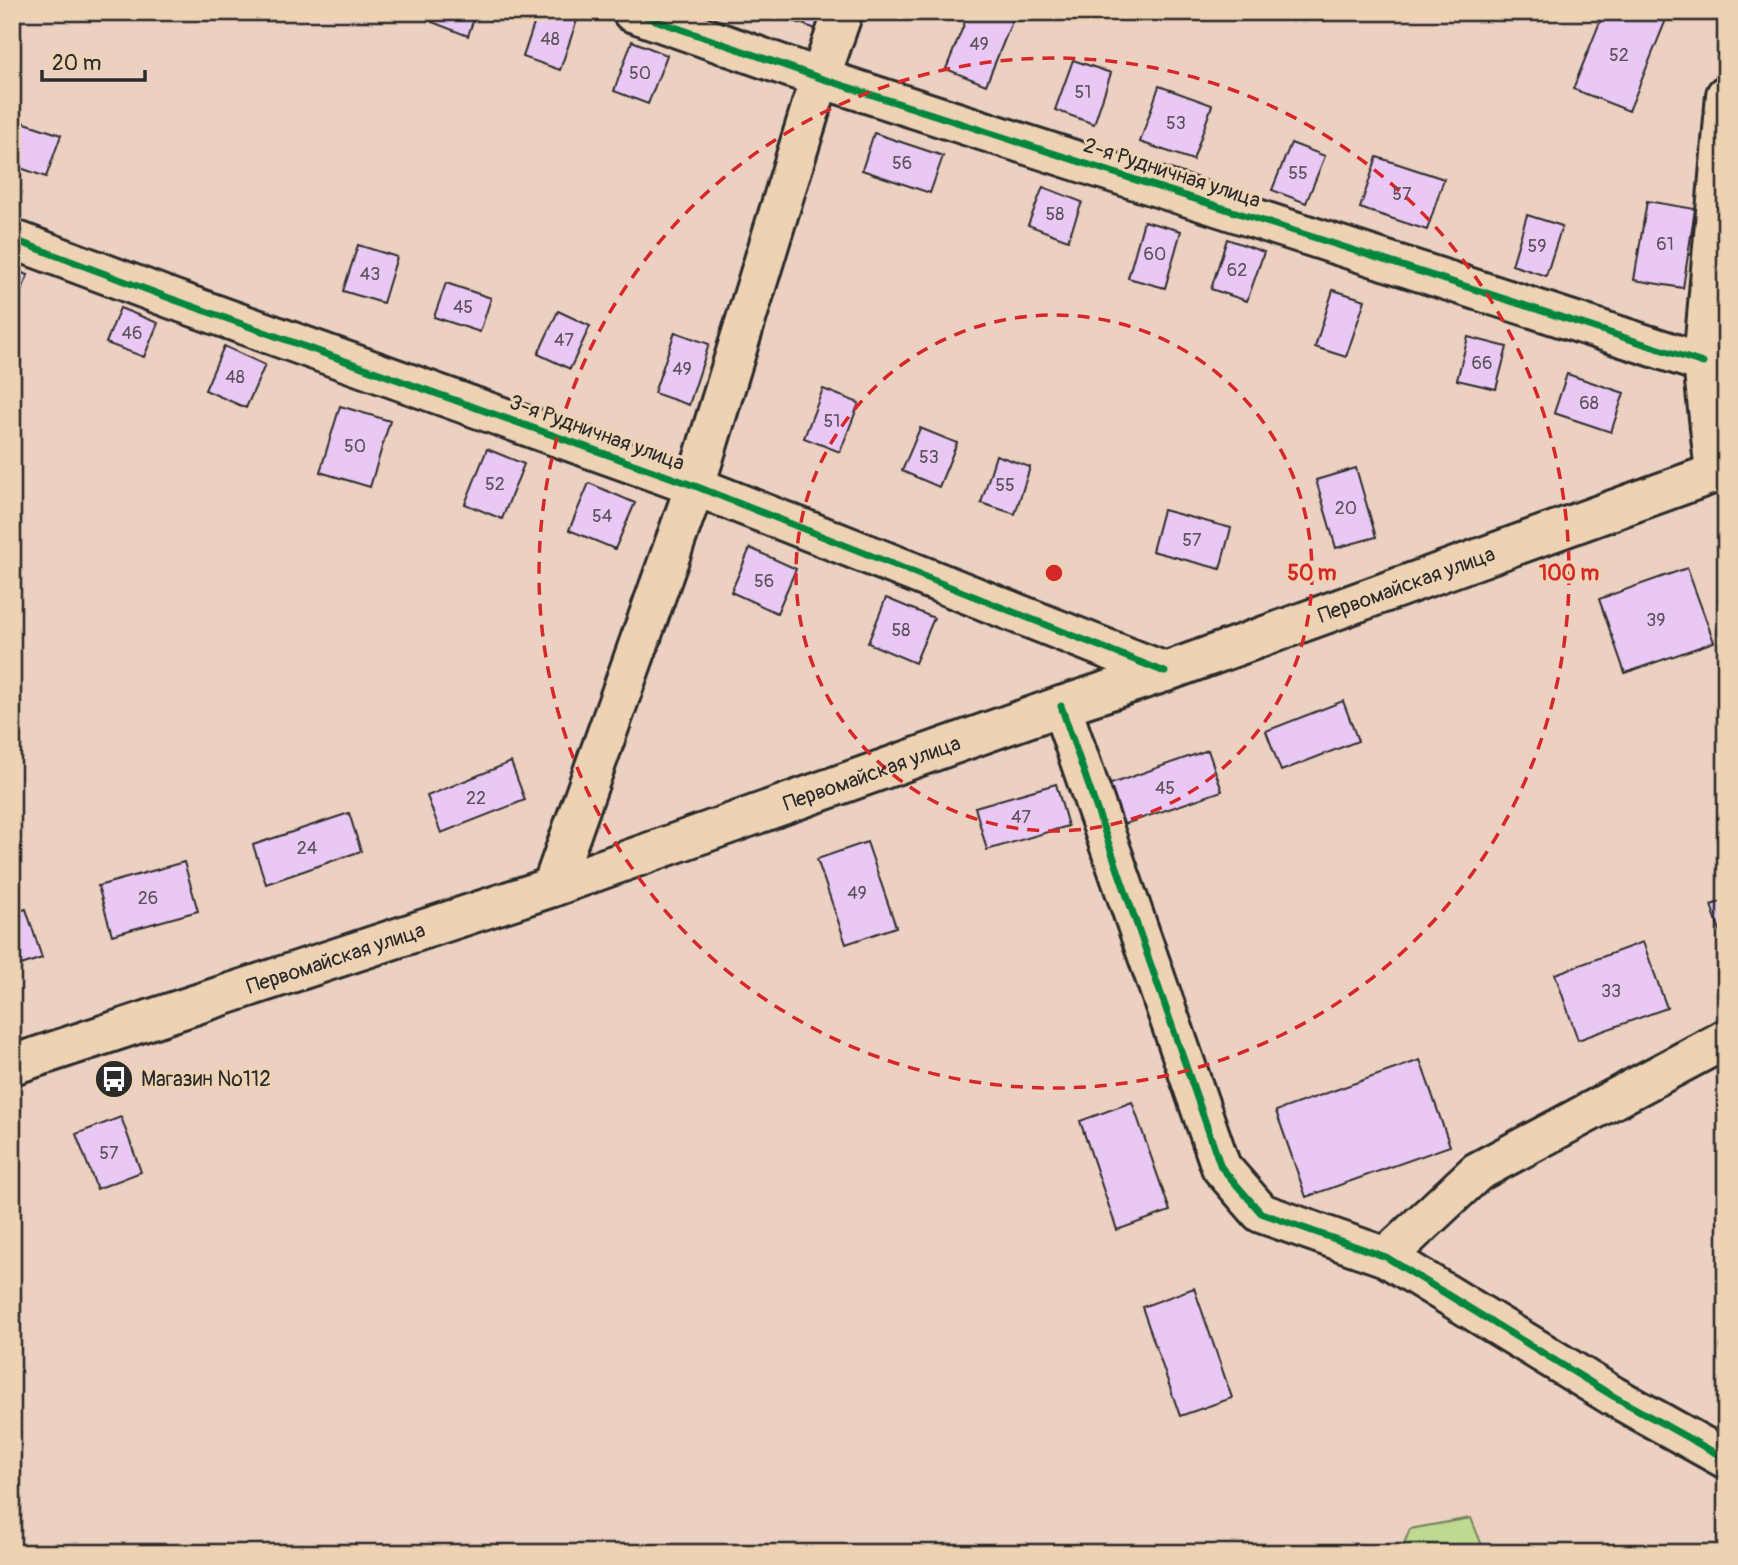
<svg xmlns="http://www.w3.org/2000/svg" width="1738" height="1565" viewBox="0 0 1738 1565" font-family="Pangolin,sans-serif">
<rect width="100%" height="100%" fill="#ecd0c1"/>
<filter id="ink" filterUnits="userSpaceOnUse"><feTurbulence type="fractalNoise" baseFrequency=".0143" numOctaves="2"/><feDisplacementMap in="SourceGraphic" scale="14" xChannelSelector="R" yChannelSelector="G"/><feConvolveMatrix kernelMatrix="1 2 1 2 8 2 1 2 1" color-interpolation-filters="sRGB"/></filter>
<g filter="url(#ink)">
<path fill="#bed991" stroke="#74825e" stroke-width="2" d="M1471,1518L1485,1553H1400L1410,1529Z"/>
<path fill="#eac8f4" stroke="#2b2b2b" stroke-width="2" d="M436,12H476L468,36L432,22Z
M538,12H554L577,20L560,70L523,57Z
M768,12H821L816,29Z
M969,12H997L1013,19L986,85L946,69Z
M1480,12H1498L1496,18Z
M1604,12H1641L1665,22L1629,111L1573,89Z
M632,41L667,55L648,104L614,91Z
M1073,60L1111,73L1094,124L1055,110Z
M1159,86L1212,105L1193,160L1140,142Z
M22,122L61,135L46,177L12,165V150Z
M874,133L943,156L930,193L862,170Z
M1291,143L1325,156L1306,203L1272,190Z
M1377,157L1444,179L1427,230L1360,208Z
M1043,187L1082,202L1068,240L1028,225Z
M1647,201L1695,209L1683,288L1634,280Z
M1527,215L1562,226L1546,276L1512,265Z
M1144,221L1181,231L1165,288L1128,278Z
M1227,239L1264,252L1247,301L1211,289Z
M358,245L397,257L383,303L343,291Z
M12,270L28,275L12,316Z
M446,283L491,298L480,332L434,317Z
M1333,290L1365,300L1346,357L1315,347Z
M120,308L158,323L144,357L106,343Z
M558,311L590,326L570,369L538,354Z
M675,332L709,344L689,405L654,393Z
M1468,337L1507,347L1496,389L1457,380Z
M224,346L265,365L246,408L205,390Z
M1567,374L1624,393L1611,432L1554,413Z
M823,389L859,403L840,452L804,438Z
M340,406L390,421L370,487L320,472Z
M920,428L957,443L939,487L902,471Z
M487,449L524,464L502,519L465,504Z
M996,455L1030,467L1015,514L981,503Z
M1356,468L1376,537L1336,548L1316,480Z
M589,483L635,503L615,549L569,530Z
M1163,510L1231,528L1220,569L1152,551Z
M750,548L796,569L777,613L731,592Z
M1687,568L1714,642L1625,673L1599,599Z
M886,598L934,618L915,663L868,643Z
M1343,701L1358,741L1281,771L1266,731Z
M1208,750L1222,791L1122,825L1108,785Z
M511,762L525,800L441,833L427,796Z
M1056,784L1068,826L987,850L975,807Z
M349,813L361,851L266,884L253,845Z
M867,842L896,927L846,944L817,859Z
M184,862L198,911L112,935L98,886Z
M1726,900V948L1711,905Z
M26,909L42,958L12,968V913Z
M1643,942L1667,1008L1578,1040L1555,974Z
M1420,1060L1450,1146L1306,1197L1276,1111Z
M1132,1102L1170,1211L1117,1230L1080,1121Z
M121,1117L141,1172L97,1189L76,1134Z
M1194,1288L1232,1398L1180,1416L1142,1307Z"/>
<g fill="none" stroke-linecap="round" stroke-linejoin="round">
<g stroke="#2b2b2b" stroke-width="44">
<path id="minor" d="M632,12L820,78L1703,363
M12,239L172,299L695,486L1165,672
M1715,473L1703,363L1726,95
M1061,706L1221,1167L1261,1213L1386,1257L1613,1396L1726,1459
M552,887L695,486L820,78L843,12
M1386,1257L1477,1172L1726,1039"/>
</g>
<g stroke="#2b2b2b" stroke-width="44">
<g id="secondary">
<path id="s1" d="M12,1065L552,887L1061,706L1165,672L1726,469"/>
</g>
</g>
<use href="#minor" stroke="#edd2b4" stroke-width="38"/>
<use href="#secondary" stroke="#edd2b4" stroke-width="38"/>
<g stroke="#edd2b4" stroke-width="11">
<path id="cycleway" d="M632,12L820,78L1703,363
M12,239L172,299L695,486L1165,672
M1061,706L1221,1167L1261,1213L1386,1257L1613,1396L1726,1459"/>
</g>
<use href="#cycleway" stroke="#00873e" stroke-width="7"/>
</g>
</g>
<g fill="none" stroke="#d62828" stroke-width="3.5" stroke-dasharray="12 9">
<circle cx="1054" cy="573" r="258"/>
<circle cx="1054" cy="573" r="515"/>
</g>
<defs>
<g id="bus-disc" transform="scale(2.0125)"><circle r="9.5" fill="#2b2b2b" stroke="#edd2b4"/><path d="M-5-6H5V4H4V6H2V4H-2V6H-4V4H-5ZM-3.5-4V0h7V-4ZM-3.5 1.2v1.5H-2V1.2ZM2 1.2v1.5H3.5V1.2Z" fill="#fff"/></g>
</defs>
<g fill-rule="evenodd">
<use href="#bus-disc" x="114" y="1079"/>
</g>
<g text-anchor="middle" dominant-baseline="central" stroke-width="6" stroke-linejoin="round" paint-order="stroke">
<g font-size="18" fill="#5b525d">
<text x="550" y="39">48</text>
<text x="979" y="44">49</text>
<text x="1619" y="55">52</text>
<text x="640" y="73">50</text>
<text x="1083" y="92">51</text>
<text x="1176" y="123">53</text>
<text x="902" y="163">56</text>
<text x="1298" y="173">55</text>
<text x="1402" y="194">57</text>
<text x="1055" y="214">58</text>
<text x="1665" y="244">61</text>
<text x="1537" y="246">59</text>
<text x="1155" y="254">60</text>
<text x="1237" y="270">62</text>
<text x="370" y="274">43</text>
<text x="463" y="307">45</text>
<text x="132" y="333">46</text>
<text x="564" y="340">47</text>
<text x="1482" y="363">66</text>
<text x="682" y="369">49</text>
<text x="235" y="377">48</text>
<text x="1589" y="403">68</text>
<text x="832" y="421">51</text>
<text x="355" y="446">50</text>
<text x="929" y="457">53</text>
<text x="495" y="484">52</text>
<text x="1005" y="485">55</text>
<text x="1346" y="508">20</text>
<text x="602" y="516">54</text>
<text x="1192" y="540">57</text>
<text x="764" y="581">56</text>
<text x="1656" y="620">39</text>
<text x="901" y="630">58</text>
<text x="1165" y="788">45</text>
<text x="476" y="798">22</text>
<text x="1021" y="817">47</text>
<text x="307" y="848">24</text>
<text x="857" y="893">49</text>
<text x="148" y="898">26</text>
<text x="1611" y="991">33</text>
<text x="109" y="1153">57</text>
</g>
<g font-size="21" fill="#2b2b2b" stroke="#edd2b4">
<text transform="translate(1172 173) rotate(18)">2-я Рудничная улица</text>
<text transform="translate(597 433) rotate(20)">3-я Рудничная улица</text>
<text stroke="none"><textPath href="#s1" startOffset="1475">Первомайская улица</textPath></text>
<text stroke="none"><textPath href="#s1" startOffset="908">Первомайская улица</textPath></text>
<text stroke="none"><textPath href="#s1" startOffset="341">Первомайская улица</textPath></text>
</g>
<g font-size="21" fill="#2b2b2b" stroke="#edd2b4" text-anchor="start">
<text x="141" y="1079">Магазин №112</text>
</g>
</g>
<circle cx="1054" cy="573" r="10" fill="#d62828" stroke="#edd2b4" stroke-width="3.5"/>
<g font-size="21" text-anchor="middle" font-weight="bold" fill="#d62828" stroke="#edd2b4" stroke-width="6" stroke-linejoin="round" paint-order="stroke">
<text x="1312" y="580">50 m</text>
<text x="1569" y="580">100 m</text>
</g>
<rect width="1738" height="1565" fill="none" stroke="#edd2b4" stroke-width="42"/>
<rect x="21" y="21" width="1696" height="1523" fill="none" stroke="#2b2b2b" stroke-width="2.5" filter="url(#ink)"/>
<path d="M42 70v10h103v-10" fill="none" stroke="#2b2b2b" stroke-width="3.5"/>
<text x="52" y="70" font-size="21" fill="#2b2b2b" stroke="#edd2b4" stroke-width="5" paint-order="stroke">20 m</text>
</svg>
